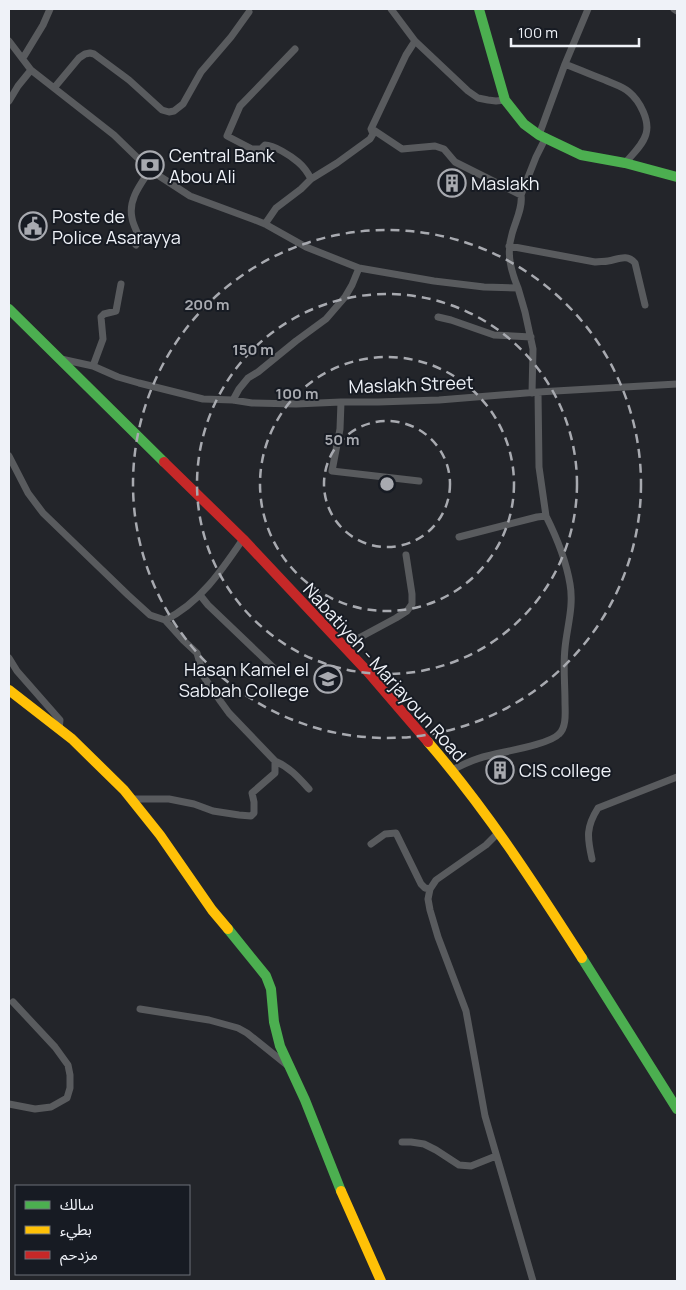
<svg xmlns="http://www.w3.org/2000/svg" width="686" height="1290" viewBox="0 0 686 1290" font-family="Manrope,'Noto Sans Arabic',sans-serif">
<rect width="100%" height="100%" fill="#23252a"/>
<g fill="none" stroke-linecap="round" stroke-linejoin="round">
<path stroke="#595b5e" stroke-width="7" d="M391,9L415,41L468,91L478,98L488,100L496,101L505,100
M674,9L677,11
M9,41L31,70L18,86L9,101
M295,49L240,106L227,136L252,149H261L265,145C274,145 291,156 298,162C304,167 308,173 311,179
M23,58L43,25L50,9
M565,64C578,69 591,75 605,80C613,84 622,86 629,92C640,101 650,121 646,134C643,145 632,155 625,163
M31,70L114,135L150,170L190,196L255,220L265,224L306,247L359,268L434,281L484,287L518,288L525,312L533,349L532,393
M54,88L79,58L85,54L90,53L94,54L129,80L162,110L169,112L174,111L183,104L201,72L231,37L249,12
M372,129L402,149L435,146L444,149L455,162L521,195
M539,135L565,64L588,9
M265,224L276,208L301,189L311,179L337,163L370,139L373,134L371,129L406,55L415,41
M136,245L139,240V237C137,231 133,225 132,218C128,200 140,185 150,170
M509,246L595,262C599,261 604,262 608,261C619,259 627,254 635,263L645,305
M518,288C511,271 506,253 512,234C515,222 523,208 521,195L536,157L546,137
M438,317L451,320L494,335L531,337
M61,359L93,366L118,377L139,383L203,399L233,400L252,403L296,404L341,402H378L439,400L538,392L677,384
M93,366L103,339L101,317L104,314L116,311L121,284
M233,400L239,389L248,378L258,372L296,341L326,319L345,297L352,285L359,268
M341,402L340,429L332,471L419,481
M9,456L28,493L43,513L128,595L150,615L165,620L183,640L197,653L204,677L221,702L229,713L275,761V773L252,793L254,802V813L251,816L239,815L213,811L194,804L169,799H132
M459,537L537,517L546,516L539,467L538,392
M200,595L208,605L278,672
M165,620C199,604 222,570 243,539
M344,646L396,618L407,611L412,604V594L406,555
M9,658L17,671L60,720L59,729
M275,761C289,767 298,777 309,789
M452,770C462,765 472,760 483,757C500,752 549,745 559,734C567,727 565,711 565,702C565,684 563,666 565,648C567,627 574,606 570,584C566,560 557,538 546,516
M499,832L486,845L436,880L430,889L428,899L430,910L438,937L466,1011L485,1116L533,1281
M371,844L385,834L396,833L421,884L425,888L430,889
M592,859C587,837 586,827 598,808L677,777
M140,1009L209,1020L238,1028L247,1033L287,1065
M9,1104L35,1109L51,1107L67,1098L70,1088V1075L68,1065L55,1047L13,1002
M402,1142H411L424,1144L436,1150L459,1165L471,1166L496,1156"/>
<path stroke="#4caf50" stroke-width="10" d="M479,9L505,100L524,124L539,135L581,155L625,163L677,177
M9,309L164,462
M228,929L266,976L271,989L274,1022L280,1046L305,1100L341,1191
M582,958L677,1109"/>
<path stroke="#ffc107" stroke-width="10" d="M9,690L72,739L124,790L160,835L212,910L228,929
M428,742C486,809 534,883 582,958
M341,1191L381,1281"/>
<path stroke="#c62828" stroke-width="10" d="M164,462L243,539L367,671L428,742"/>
</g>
<g fill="none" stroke="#a8aab0" stroke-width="2.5" stroke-dasharray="9 6">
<circle cx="387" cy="484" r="63"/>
<circle cx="387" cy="484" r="127"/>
<circle cx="387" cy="484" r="190"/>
<circle cx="387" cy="484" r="254"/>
</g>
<defs>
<g id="bank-ring" transform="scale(1.4375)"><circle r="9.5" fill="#171b23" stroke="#a8aab0" stroke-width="1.5"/><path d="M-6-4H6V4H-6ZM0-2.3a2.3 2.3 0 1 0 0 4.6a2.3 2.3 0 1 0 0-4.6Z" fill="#a8aab0"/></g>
<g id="building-ring" transform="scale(1.4375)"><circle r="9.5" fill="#171b23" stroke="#a8aab0" stroke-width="1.5"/><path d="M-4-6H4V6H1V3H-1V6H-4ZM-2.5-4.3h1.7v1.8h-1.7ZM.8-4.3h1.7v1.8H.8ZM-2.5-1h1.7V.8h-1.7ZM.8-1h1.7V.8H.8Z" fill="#a8aab0"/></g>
<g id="civic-ring" transform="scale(1.4375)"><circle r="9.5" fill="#171b23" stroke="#a8aab0" stroke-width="1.5"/><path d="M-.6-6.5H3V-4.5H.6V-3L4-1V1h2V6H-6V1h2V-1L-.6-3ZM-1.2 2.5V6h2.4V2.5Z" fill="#a8aab0"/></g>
<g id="school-ring" transform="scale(1.4375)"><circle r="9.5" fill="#171b23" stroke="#a8aab0" stroke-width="1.5"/><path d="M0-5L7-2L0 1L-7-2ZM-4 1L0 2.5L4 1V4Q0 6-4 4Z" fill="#a8aab0"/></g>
</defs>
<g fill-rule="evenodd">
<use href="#bank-ring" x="150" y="165"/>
<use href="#building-ring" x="452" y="183"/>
<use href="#civic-ring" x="33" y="226"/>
<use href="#school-ring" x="328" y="679"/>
<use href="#building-ring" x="500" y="770"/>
</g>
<g text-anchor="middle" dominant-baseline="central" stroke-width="4" stroke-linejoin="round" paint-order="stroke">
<g font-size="18" fill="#eff2f8" stroke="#171b23" text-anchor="start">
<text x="169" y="155">Central Bank<tspan x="169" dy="21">Abou Ali</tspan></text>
<text x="471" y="183">Maslakh</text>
<text x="52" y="216">Poste de<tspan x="52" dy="21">Police Asarayya</tspan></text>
<text x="309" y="669" text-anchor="end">Hasan Kamel el<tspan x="309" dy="21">Sabbah College</tspan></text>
<text x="519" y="770">CIS college</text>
</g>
<g font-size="18" fill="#eff2f8" stroke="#171b23">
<text transform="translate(411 384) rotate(-2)">Maslakh Street</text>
<text transform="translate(385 672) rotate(48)">Nabatiyeh - Marjayoun Road</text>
</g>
</g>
<circle cx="387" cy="484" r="8" fill="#a8aab0" stroke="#171b23" stroke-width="2.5"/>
<g font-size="15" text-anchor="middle" font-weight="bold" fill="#a8aab0" stroke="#171b23" stroke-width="4" stroke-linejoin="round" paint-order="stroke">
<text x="207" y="310">200 m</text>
<text x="253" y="355">150 m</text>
<text x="297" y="399">100 m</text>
<text x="342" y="445">50 m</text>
</g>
<rect width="686" height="1290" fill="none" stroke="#eff2f8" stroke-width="20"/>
<rect x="15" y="1185" width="175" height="90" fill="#171b23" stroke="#6d7178"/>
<rect x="25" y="1201" width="25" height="8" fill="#4caf50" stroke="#6d7178"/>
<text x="60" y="1210" font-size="15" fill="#eff2f8">سالك</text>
<rect x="25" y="1226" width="25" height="8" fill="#ffc107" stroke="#6d7178"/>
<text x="60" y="1235" font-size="15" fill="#eff2f8">بطيء</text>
<rect x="25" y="1251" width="25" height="8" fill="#c62828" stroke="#6d7178"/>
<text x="60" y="1260" font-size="15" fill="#eff2f8">مزدحم</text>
<path d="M511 38v8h128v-8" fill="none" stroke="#eff2f8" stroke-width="2.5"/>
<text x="518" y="38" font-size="15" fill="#eff2f8" stroke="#171b23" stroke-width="4" paint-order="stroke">100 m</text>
</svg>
